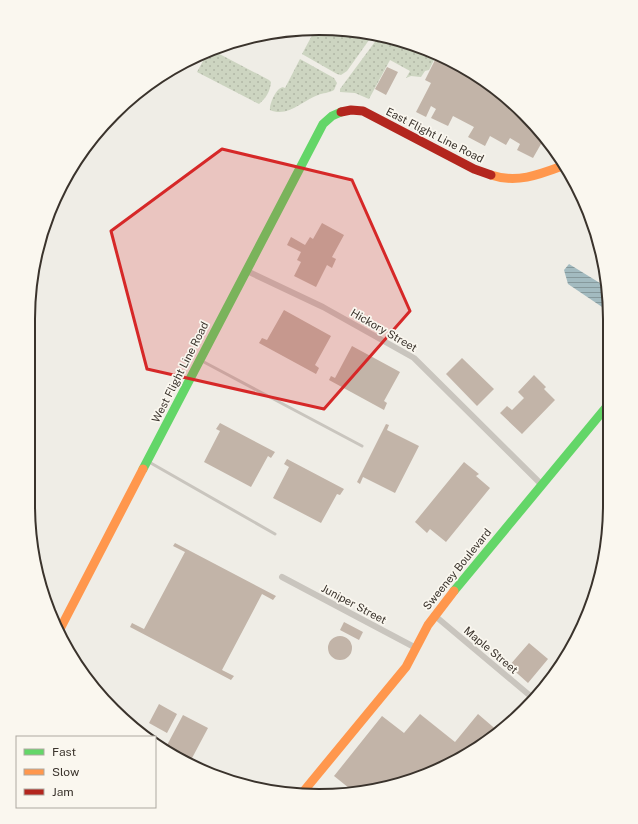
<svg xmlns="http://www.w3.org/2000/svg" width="638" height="824" viewBox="0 0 638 824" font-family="'Public Sans',sans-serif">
<defs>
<pattern id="green-dots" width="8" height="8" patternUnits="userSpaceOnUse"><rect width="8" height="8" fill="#cdd5c1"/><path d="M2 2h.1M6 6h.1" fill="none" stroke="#b1b7a6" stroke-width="1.8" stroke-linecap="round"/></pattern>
<pattern id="water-rules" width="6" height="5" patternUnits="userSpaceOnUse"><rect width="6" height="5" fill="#a3bbc0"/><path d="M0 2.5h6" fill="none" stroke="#86999c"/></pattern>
</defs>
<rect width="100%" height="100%" fill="#efede6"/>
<path fill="url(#green-dots)" d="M316,28H319L374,33L347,71L341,75L337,74L302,54Z
M380,35L431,50L437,54L429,70L425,71L421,77L411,76L406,78L410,71L390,60L369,99L355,93L340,92V89Z
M210,49L269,80L271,82C270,92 266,98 259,104L197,72L209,50Z
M300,59L334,78L337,83L334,90C329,93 323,93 318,95C303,100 288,118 270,110C269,105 275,92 279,89C282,87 283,87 285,88Z"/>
<path fill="url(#water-rules)" d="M569,264L608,288V311L568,284L564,270Z"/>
<path fill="#c2b4a8" d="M438,54L461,67L459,71L471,77L473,73L481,77L496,90L495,92L506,98L525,113L528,117L527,118L530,119L556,152L541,144L533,158L517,150L520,144L510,138L506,145L490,136L485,146L468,137L474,127L453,116L448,126L431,118L436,109L431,106L426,117L416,112L431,83L425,80Z
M387,67L398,72L386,95L375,89Z
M322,223L344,235L332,257L336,259L332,268L327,265L316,287L294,276L301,262L297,260L301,252L287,245L291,237L305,245L310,237L313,239Z
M284,310L331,336L315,365L319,368L316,374L259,343L262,338L267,340Z
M352,346L400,372L384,401L387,403L384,410L329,380L331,376L335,378Z
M462,358L494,389L477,406L446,374Z
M534,375L546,387L544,389L555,400L522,434L500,413L507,406L512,410L524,398L518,392Z
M220,423L275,452L271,458L268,456L251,487L204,462L220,431L216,429Z
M386,424L389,425L387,430L419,446L395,493L363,477L360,484L357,482Z
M287,459L344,489L340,495L337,494L321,523L273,498L289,467L284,464Z
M464,462L479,474L476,476L490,488L446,542L430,529L427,533L415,522Z
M175,543L276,596L273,600L262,594L222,670L234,676L231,680L130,627L132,623L144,629L185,552L173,546Z
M344,622L363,632L359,640L340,630Z
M328 648a12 12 0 1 1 24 0a12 12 0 1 1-24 0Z
M529,643L548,659L528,683L509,666Z
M159,704L177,714L167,733L149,723Z
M420,714L455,742L478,714L499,732L480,747L412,781L354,792L334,776L382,716L404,733Z
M183,715L208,728L191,760L166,747Z"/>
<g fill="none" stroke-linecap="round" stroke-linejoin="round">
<path stroke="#c9c5be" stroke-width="3" d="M202,361L362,446
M149,462L275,534"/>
<path stroke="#c9c5be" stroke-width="6" d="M247,271L323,307L414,358L542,485
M282,577L416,648
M434,615L534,699"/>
<path stroke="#63d668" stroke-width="9" d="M143,469L323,124L332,116L341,112
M454,591L608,405"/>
<path stroke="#ff974d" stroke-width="9" d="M491,175C517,184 541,174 565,165
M59,631L143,469
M303,792L406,667L428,625L454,591"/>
<path stroke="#b3261e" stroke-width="9" d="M341,112L351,110L363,111L474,169L491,175"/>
</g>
<path fill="#d62828" fill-opacity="0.2" stroke="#d62828" stroke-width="3" stroke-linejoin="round" d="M222,149L352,180L410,311L324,409L147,369L111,231Z"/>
<g text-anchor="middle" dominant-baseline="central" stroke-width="3.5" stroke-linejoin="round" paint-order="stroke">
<g font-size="11" fill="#3a332c" stroke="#faf7ef">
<text transform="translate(435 135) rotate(27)">East Flight Line Road</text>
<text transform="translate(384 330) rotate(30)">Hickory Street</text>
<text transform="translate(180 372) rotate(-63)">West Flight Line Road</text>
<text transform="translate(457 569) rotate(-51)">Sweeney Boulevard</text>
<text transform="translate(354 604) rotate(28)">Juniper Street</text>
<text transform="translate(491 650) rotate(40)">Maple Street</text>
</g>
</g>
<path d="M0 0H638V824H0ZM319 35H319A284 284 0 0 1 603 319V505A284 284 0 0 1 319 789H319A284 284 0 0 1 35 505V319A284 284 0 0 1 319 35Z" fill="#faf7ef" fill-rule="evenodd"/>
<path fill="none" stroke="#3a332c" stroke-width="2" d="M319 35H319A284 284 0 0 1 603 319V505A284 284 0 0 1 319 789H319A284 284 0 0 1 35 505V319A284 284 0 0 1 319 35Z"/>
<rect x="16" y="736" width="140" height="72" fill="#faf7ef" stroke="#ada9a1"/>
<rect x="24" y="749" width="20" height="6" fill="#63d668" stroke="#ada9a1"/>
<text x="52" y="756" font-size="12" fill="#3a332c">Fast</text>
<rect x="24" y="769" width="20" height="6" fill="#ff974d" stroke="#ada9a1"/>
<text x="52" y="776" font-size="12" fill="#3a332c">Slow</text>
<rect x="24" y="789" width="20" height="6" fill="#b3261e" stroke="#ada9a1"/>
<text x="52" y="796" font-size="12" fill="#3a332c">Jam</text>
</svg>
